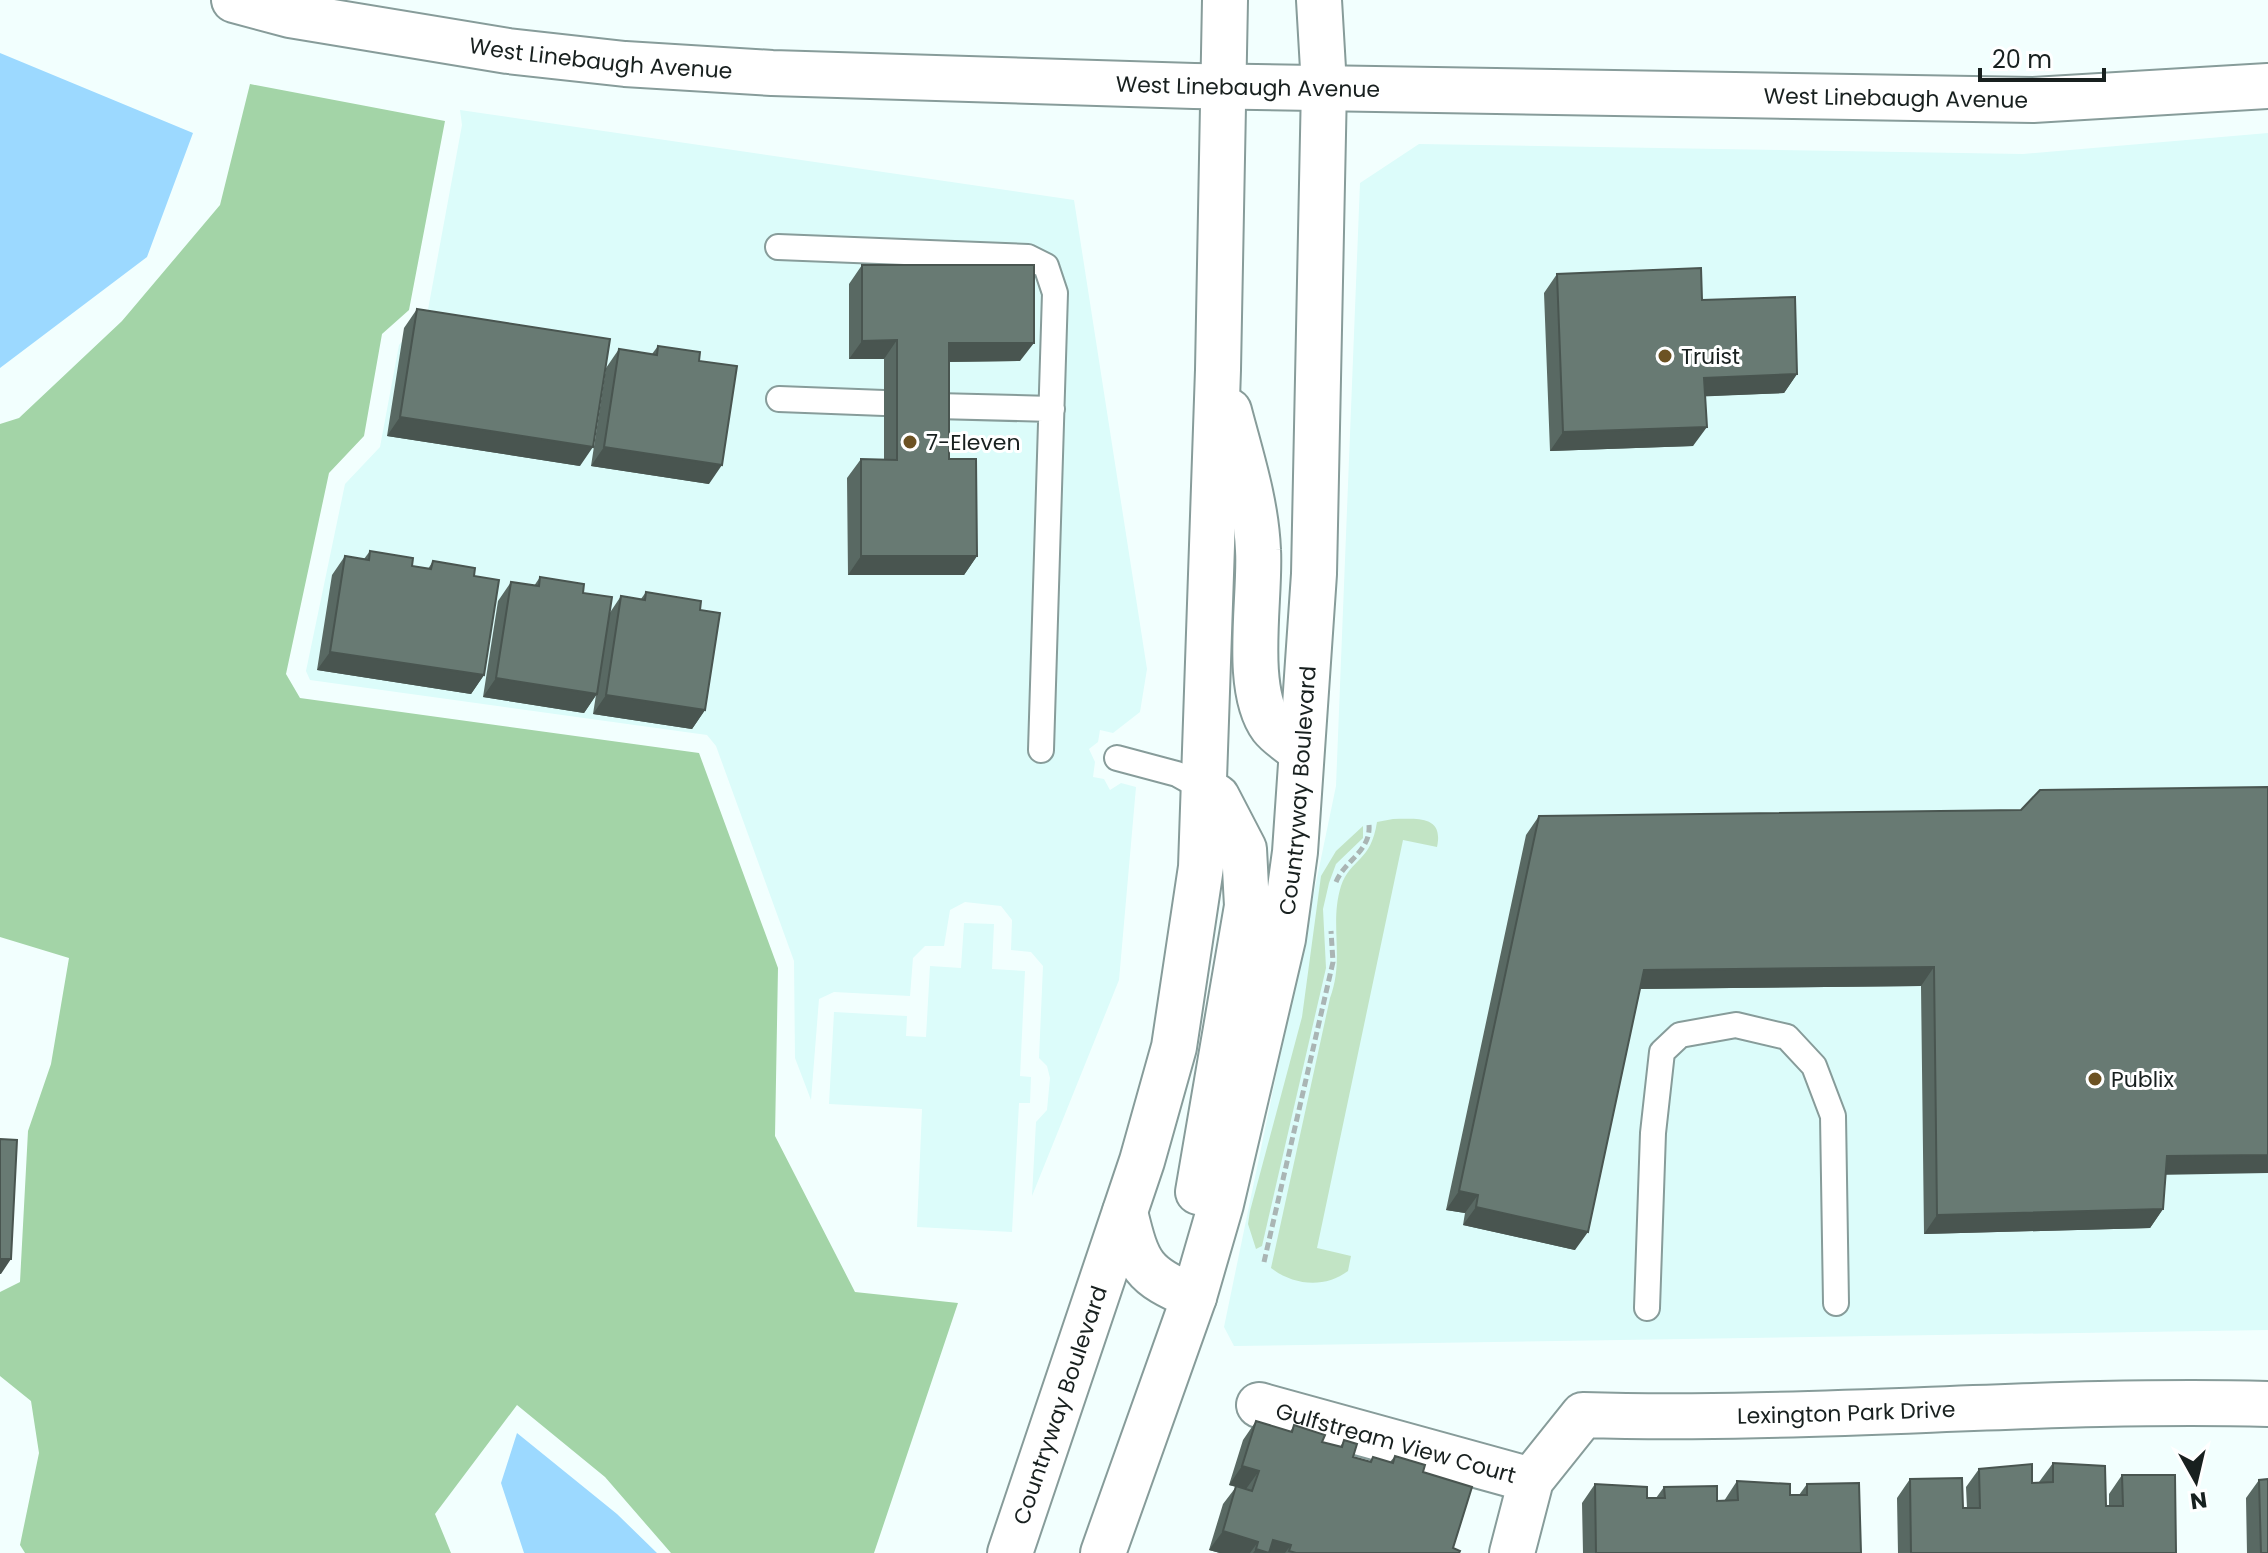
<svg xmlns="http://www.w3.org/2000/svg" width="2268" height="1553" viewBox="0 0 2268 1553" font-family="Poppins,sans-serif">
<rect width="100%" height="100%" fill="#f2fffe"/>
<path fill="#dcfcfa" d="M460,110L1074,200L1147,669L1140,712L1113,733L1100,730L1098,742L1089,749L1095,762L1093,777L1104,779L1110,790L1121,783L1136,787L1119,980L1032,1196L1036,1122L1047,1110L1050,1078L1047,1066L1039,1058L1043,966L1031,952L1011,950L1012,920L1001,906L965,902L950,910L944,946H925L913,958L910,996L834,992L819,999L811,1100L795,1058L794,961L716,746L707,735L310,680L306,671L345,484L380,447L399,345L427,315L462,125Z
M2268,133V1330L1234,1346L1224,1327L1336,786L1360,183L1419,144L2023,154Z
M964,923L994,924L992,969L1025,971L1020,1076L1031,1077L1030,1103H1019L1012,1232L917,1227L922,1109L829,1104L834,1012L907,1016L906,1036L926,1037L930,966L961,968Z"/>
<path fill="#c2e4c5" d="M1393,819C1417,819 1444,815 1437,847L1403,840L1317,1248L1351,1256L1348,1271C1324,1289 1293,1285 1271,1268L1330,998C1345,958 1329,925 1341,886C1351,858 1371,862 1377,822Z
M1363,826V838L1336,864L1329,883L1323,909L1326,968L1262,1246L1256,1249L1248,1224L1250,1211L1302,1017L1321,876L1336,851Z"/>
<path fill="#a3d4a7" d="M250,84L445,121L409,310L382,334L364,436L329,473L286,674L300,698L699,753L778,968L775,1136L855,1292L958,1303L874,1553H671L605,1477L517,1405L435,1514L451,1553H25L20,1545L39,1453L31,1401L0,1376V1292L20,1282L28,1131L51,1064L69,958L0,937V424L19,418L122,321L220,205Z"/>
<path fill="#9cd9ff" d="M0,53L193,133L147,257L0,368Z
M517,1433L617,1514L657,1553H524L501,1483Z"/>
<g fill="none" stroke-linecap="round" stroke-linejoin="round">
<g stroke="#879c9a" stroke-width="28">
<path id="service" d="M778,247L1028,257L1046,266L1055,293L1041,750
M779,399L884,403
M936,406L1052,409
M1117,758L1177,774L1204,789
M1647,1308L1653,1133L1662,1052L1680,1035L1736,1025L1787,1037L1814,1066L1833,1116L1836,1303"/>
</g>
<g stroke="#879c9a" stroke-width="48">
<g id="minor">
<path id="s1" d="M1259,1405L1531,1480"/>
<path id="s2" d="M1512,1553L1531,1480L1583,1415C1810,1422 2041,1398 2268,1404"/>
</g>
</g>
<g stroke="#879c9a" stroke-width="48">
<g id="tertiary">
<path d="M1229,411C1241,457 1256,502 1258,550C1261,596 1243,688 1272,727C1279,736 1292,744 1301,751"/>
<path d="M1198,1192L1247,906L1244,849L1217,797L1204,789"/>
<path d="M1125,1212C1138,1266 1142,1275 1194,1297"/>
<path id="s3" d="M1010,1553L1142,1161L1174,1047L1201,867L1218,370L1225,0"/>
<path id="s4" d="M1103,1553L1194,1297L1221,1204L1283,939L1295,852L1314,574L1324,86L1319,0"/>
</g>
</g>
<g stroke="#879c9a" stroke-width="48">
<g id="secondary">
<path id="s5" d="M234,0L290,15L508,51L625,64L772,73L1194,86L2033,100L2268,86"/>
</g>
</g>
<path stroke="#aab5b4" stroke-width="5" stroke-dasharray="8 4" stroke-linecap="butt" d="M1336,882C1345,860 1371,851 1369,825
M1264,1262L1333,962L1331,931"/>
<use href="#service" stroke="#fff" stroke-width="24"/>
<use href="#minor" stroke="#fff" stroke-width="44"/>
<use href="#tertiary" stroke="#fff" stroke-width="44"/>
<use href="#secondary" stroke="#fff" stroke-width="44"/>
</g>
<path fill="#596963" d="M862,265L1020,361L949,362V459L977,556L964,575H848L847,478L861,459H884V359H849V284Z
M1557,274L1702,300L1797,374L1784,393L1705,396L1693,446L1550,451L1544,293Z
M417,309L580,466L387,436L404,328Z
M658,346L699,361L709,484L591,466L606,368L619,349L652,354Z
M370,551L412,566L428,569L433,561L474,576L484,675L471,694L317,670L332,575L345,556L364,559Z
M540,577L583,593L609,614L621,596L641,599L646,592L700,610L705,710L692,729L593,714L596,695L584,713L483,697L498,601L511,582L534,586Z
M2021,810L2166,1174L2163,1209L2150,1228L1924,1234L1921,986L1640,989L1575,1250L1463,1225L1465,1213L1446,1210L1526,835L1539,816Z
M1256,1421L1290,1432L1294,1425L1322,1442L1340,1447L1344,1440L1353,1457L1369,1462L1373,1457L1390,1462L1395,1456L1423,1472L1453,1548L1459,1553H1220L1209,1550L1223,1504L1236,1487L1229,1485L1243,1440Z
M2053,1463L2106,1506H2109V1494L2122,1475L2176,1553H1898L1897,1498L1910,1479L1963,1508H1967L1966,1487L1979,1469L2032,1483L2039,1482Z
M2259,1480L2268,1553H2247L2246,1498Z
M1737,1481L1790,1495H1799L1807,1484L1861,1553H1583L1582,1503L1595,1484L1647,1498H1656L1664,1487L1717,1501H1724Z"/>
<path fill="#495550" d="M897,340L884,359H849L862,341Z
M949,343H1034L1020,361L936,362Z
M1797,374L1784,393L1691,397L1704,378Z
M400,417L593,447L580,466L387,436Z
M1707,427L1693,446L1550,451L1563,432Z
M604,447L722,465L709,484L591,466Z
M861,556H977L964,575H848Z
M330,652L484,675L471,694L317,670Z
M496,678L597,694L584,713L483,697Z
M606,695L705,710L692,729L593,714Z
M1934,967L1921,986L1631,989L1644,970Z
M2268,1155V1173L2154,1175L2167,1156Z
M1459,1191L1478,1195L1465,1213L1446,1210Z
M1476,1207L1588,1232L1575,1250L1463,1225Z
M2163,1209L2150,1228L1924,1234L1937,1215Z
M0,1259H11L1,1274H0Z
M1242,1466L1259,1471L1246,1489L1229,1485Z
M1223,1531L1258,1542L1250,1553H1220L1209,1550Z
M1273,1540L1291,1545L1285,1553H1253L1256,1549Z"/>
<path fill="#687a73" stroke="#495550" stroke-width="2" d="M862,265H1034V343H949V459H976L977,556H861V459L897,460V340L862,341Z
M1701,268L1702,300L1795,297L1797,374L1704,378L1707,427L1563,432L1557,274Z
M417,309L610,339L593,447L400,417Z
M658,346L700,352L699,361L737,366L722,465L604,447L619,349L657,355Z
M370,551L413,558L412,566L431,569L433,561L475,568L474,576L499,580L484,675L330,652L345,556L369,560Z
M540,577L584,584L583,593L612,597L597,694L496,678L511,582L539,586Z
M646,592L701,601L700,610L720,613L705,710L606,695L621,596L645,600Z
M2268,787V1155L2167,1156L2163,1209L1937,1215L1934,967L1644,970L1588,1232L1476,1207L1478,1195L1459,1191L1539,816L2021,810L2040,790Z
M0,1139L17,1140L11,1259H0Z
M1256,1421L1292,1432L1294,1425L1325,1435L1322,1442L1342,1447L1344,1440L1357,1444L1353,1457L1371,1462L1373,1457L1393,1463L1395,1456L1425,1465L1423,1472L1472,1487L1453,1548L1460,1551L1459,1553H1296L1289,1551L1291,1545L1273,1540L1269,1553L1256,1549L1258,1542L1223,1531L1236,1486L1252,1491L1259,1471L1242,1466Z
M2053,1463L2105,1466L2106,1506H2123L2122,1475H2175L2176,1553H1911L1910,1479L1962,1478L1963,1508H1980L1979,1469L2032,1464V1483L2053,1482Z
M2268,1479V1553H2261L2259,1480Z
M1737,1481L1790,1484V1495H1807V1484L1859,1483L1861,1553H1596L1595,1484L1647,1487V1498H1665L1664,1487L1717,1486V1501L1738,1500Z"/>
<g fill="#6c5223" stroke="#fff" stroke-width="3">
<circle cx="1665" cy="356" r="8"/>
<circle cx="910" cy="442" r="8"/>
<circle cx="2095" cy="1079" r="8"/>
</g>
<g text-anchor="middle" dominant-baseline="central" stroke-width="6" stroke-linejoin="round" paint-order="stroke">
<g font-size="22" fill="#18201f" stroke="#fff">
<text stroke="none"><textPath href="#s5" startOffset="372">West Linebaugh Avenue</textPath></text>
<text stroke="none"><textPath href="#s5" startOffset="1020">West Linebaugh Avenue</textPath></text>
<text stroke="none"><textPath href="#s5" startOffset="1668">West Linebaugh Avenue</textPath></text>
<text stroke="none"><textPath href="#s4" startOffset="790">Countryway Boulevard</textPath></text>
<text stroke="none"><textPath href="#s3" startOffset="156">Countryway Boulevard</textPath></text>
<text stroke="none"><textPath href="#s2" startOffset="422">Lexington Park Drive</textPath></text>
<text stroke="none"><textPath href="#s1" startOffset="142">Gulfstream View Court</textPath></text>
</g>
<g font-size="22" fill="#18201f" stroke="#fff" text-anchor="start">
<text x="1681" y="356">Truist</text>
<text x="926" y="442">7-Eleven</text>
<text x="2111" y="1079">Publix</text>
</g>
</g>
<g transform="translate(2196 1481) rotate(172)" stroke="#ffffff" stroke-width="6" paint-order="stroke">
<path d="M0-6L14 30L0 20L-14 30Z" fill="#18201f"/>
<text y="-12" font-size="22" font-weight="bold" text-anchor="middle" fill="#18201f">N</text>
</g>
<path d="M1980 68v12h124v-12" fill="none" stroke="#18201f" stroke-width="4"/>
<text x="1992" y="68" font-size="24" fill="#18201f" stroke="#ffffff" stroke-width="6" paint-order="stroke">20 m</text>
</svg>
